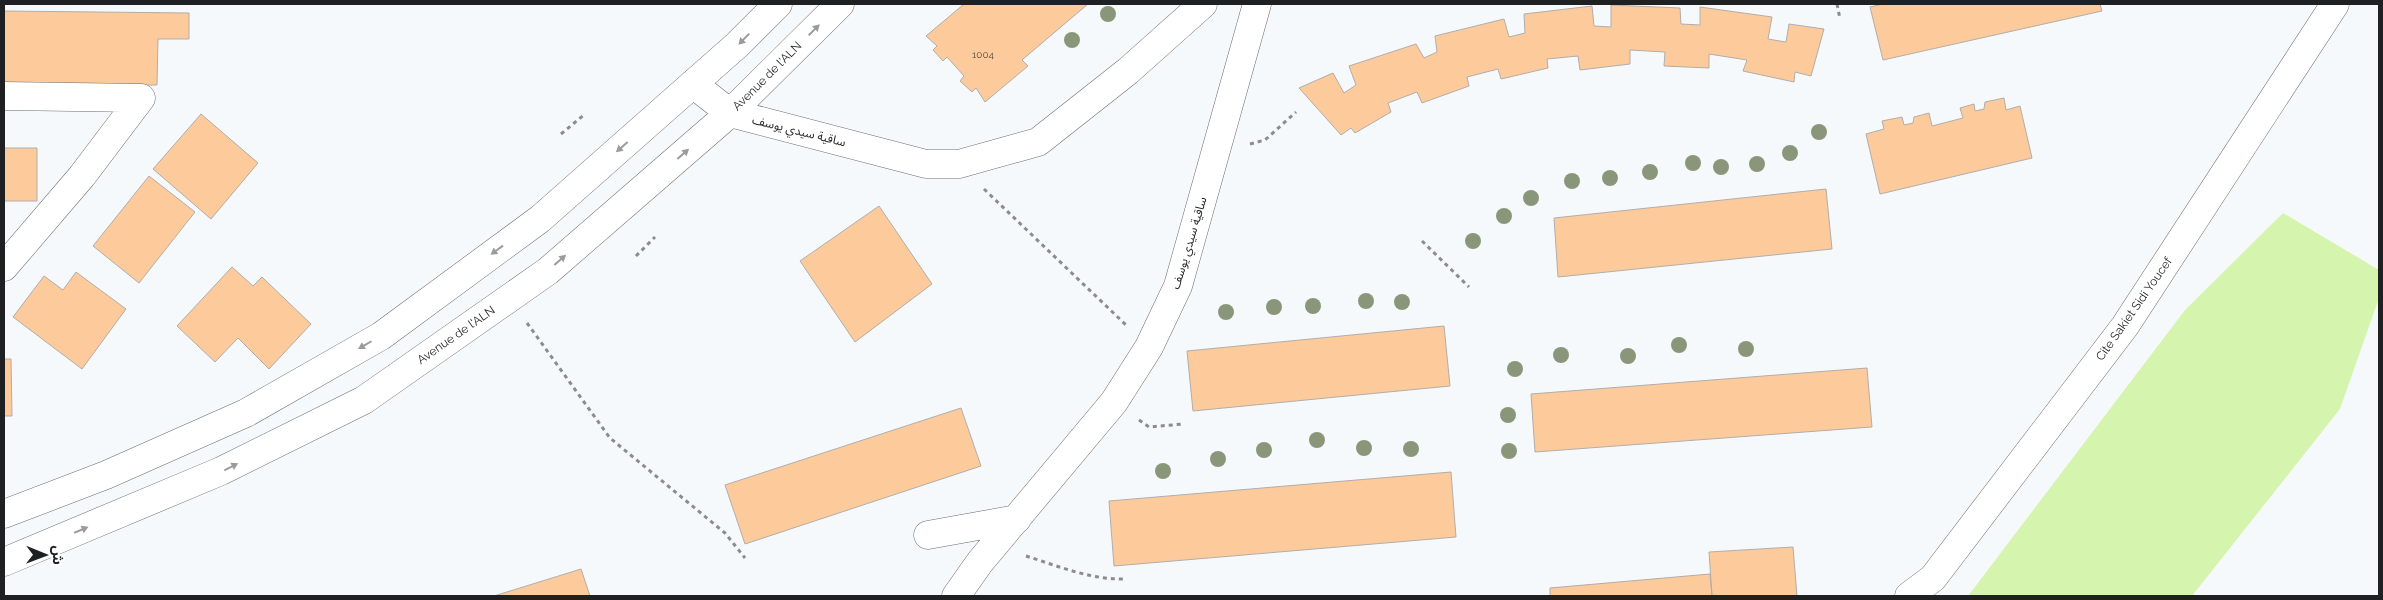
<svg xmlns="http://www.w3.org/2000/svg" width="2383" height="600" viewBox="0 0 2383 600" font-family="Raleway,'Noto Sans Arabic',sans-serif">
<rect width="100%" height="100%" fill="#f6f9fc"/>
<path fill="#d5f4ad" d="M2283,213L2379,270V298L2340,409L2192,596H1968L2185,310Z"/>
<path fill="#fdca9b" stroke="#b1adaa" d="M964,4H1088L1022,60L1028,66L985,102L976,88L972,92L960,81L964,76L947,57L943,61L933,50L937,46L926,36Z
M1883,4H2100L2102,11L1883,60L1870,7Z
M1611,5L1680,8L1681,24L1700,25V7L1772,17L1768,39L1786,42L1789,24L1824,29L1811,76L1795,72L1794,82L1743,71L1747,60L1709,54V68L1664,66L1665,52L1630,50V64L1580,70L1578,56L1547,59L1548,68L1501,79L1498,69L1467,77L1469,86L1422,103L1417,92L1388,103L1391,112L1355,133L1351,128L1341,135L1299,88L1333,73L1344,93L1356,85L1349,66L1416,44L1424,58L1437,52L1435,36L1504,19L1509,37L1525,33L1524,14L1592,6L1594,26L1611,27Z
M4,11L189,13V39H158L157,85H4Z
M2004,98L2006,110L2020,106L2032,158L1880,194L1866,134L1884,129L1882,121L1902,117L1904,125L1913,123L1914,117L1929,113L1932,126L1963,118L1960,108L1974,104L1975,111L1984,109L1985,102Z
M201,114L258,163L211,219L153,169Z
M4,148H37V201H4Z
M149,176L195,212L139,283L93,246Z
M1826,189L1832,249L1558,277L1554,218Z
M879,206L932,284L855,342L800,261Z
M232,267L253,286L262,277L311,324L269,369L238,338L215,362L177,326Z
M76,272L126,309L82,369L13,317L44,276L63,290Z
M1444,326L1450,386L1193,411L1187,351Z
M4,359H11L12,416H4Z
M1867,368L1872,427L1535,452L1531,394Z
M961,408L981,466L745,544L725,485Z
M1451,472L1456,537L1114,566L1109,501Z
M1793,547L1797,596H1712L1709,552Z
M581,569L590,596H494Z
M1710,574L1712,596H1550V588Z"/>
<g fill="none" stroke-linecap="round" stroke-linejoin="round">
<g stroke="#6b6d70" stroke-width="29">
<path id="minor" d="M693,84L730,113L926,164H959L1038,142L1128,71L1203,4
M4,96L141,98
M4,267L82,176L141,98
M928,535L1017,519
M956,596L980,562L1114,402L1149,347L1178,286L1257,4
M1909,596L1933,578L2125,326L2335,4"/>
</g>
<g stroke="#6b6d70" stroke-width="29">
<path id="major" d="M4,514L106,475L246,413L381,336L540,219L737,45L778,4
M4,562L221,471L364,400L548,271L730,113L840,4"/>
</g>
<path stroke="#8a8c8f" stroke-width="3" stroke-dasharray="4 4" stroke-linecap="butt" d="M1837,4L1840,19
M561,134L585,114
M1250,144L1265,140L1296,112
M984,189L1126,325
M1422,241L1469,287
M636,256L655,237
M527,323L610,438L725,533L745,558
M1139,420L1149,427L1183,424
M1026,556C1058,566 1091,580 1125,579"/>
<use href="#minor" stroke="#fff" stroke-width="28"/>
<use href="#major" stroke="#fff" stroke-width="28"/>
</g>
<g fill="#8a967a">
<circle cx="1108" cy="14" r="8"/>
<circle cx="1072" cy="40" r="8"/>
<circle cx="1819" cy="132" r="8"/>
<circle cx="1790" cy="153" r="8"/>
<circle cx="1693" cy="163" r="8"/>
<circle cx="1757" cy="164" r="8"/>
<circle cx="1721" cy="167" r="8"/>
<circle cx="1650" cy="172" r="8"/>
<circle cx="1610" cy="178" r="8"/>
<circle cx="1572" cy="181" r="8"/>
<circle cx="1531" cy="198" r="8"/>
<circle cx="1504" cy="216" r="8"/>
<circle cx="1473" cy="241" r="8"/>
<circle cx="1366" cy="301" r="8"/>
<circle cx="1402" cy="302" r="8"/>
<circle cx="1313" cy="306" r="8"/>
<circle cx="1274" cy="307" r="8"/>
<circle cx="1226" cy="312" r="8"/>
<circle cx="1679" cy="345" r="8"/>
<circle cx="1746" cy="349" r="8"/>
<circle cx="1561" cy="355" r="8"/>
<circle cx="1628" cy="356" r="8"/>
<circle cx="1515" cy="369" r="8"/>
<circle cx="1508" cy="415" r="8"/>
<circle cx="1317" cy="440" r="8"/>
<circle cx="1364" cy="448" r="8"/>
<circle cx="1411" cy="449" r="8"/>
<circle cx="1264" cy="450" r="8"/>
<circle cx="1509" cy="451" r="8"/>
<circle cx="1218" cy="459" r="8"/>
<circle cx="1163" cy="471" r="8"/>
</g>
<defs><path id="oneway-solid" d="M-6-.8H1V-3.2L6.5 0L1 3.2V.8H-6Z" transform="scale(1.25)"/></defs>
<g fill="#9a9b9c">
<use href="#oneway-solid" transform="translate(814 30) rotate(-45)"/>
<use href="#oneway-solid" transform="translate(744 39) rotate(134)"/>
<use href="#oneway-solid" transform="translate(622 147) rotate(139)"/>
<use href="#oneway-solid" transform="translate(683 154) rotate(-41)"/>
<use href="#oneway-solid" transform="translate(497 250) rotate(144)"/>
<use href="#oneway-solid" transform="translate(560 260) rotate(-41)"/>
<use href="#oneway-solid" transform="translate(365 345) rotate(150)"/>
<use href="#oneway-solid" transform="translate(231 467) rotate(-27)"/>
<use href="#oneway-solid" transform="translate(81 530) rotate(-23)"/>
</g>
<g text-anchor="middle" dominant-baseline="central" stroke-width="4" stroke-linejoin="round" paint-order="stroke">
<g font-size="10" fill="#564a40">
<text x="983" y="54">1004</text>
</g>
<g font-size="12" fill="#1f2022" stroke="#fff">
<text transform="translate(767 76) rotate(-45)">Avenue de l'ALN</text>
<text transform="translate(799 131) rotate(14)">ساقية سيدي يوسف</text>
<text transform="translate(1189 243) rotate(-73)">ساقية سيدي يوسف</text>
<text transform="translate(2134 309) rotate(-55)">Cite Sakiet Sidi Youcef</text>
<text transform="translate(456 335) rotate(-35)">Avenue de l'ALN</text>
</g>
</g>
<rect width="2383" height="600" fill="none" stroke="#1f2022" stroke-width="10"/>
<g transform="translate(45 555) rotate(91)" stroke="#ffffff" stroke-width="4" paint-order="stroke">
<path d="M0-4L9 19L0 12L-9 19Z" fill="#1f2022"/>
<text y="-8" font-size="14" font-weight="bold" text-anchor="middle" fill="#1f2022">ش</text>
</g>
</svg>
